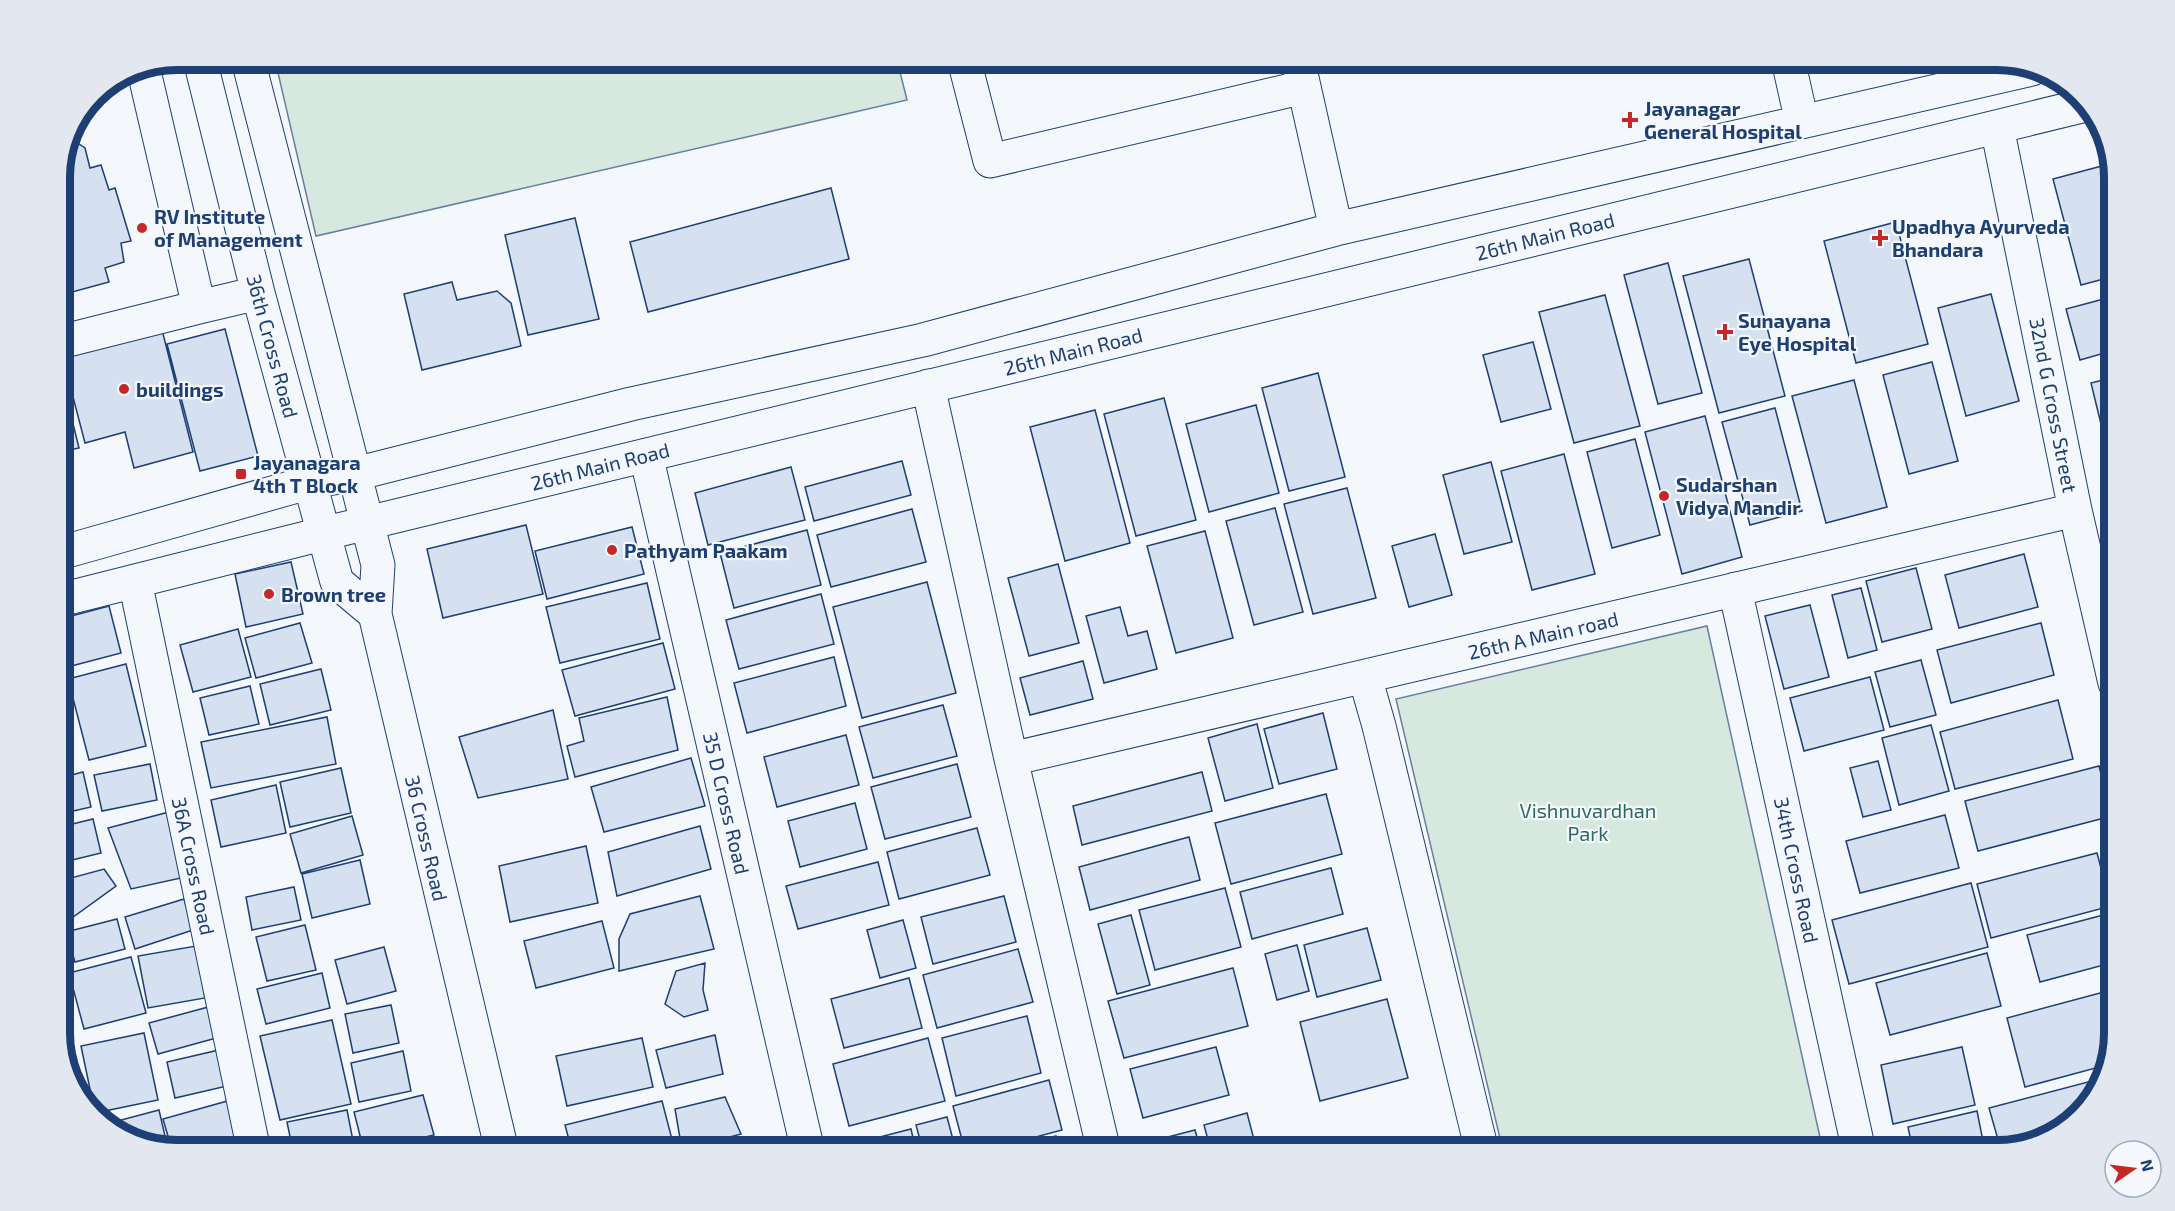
<svg xmlns="http://www.w3.org/2000/svg" width="2175" height="1211" viewBox="0 0 2175 1211" font-family="'Exo 2',sans-serif">
<rect width="100%" height="100%" fill="#f4f7fb"/>
<path fill="#d7e8df" stroke="#687fa3" stroke-width="1.5" d="M275,60H897L907,100L316,236Z
M1707,626L1823,1151H1503L1396,699Z"/>
<path fill="#d5e0f0" stroke="#1d3f73" stroke-width="1.5" d="M67,141L68,144L76,142L85,148L90,168L101,165L109,190L115,188L131,241L121,243L124,262L105,268L109,282L61,295L68,319L60,321V170Z
M2113,163L2115,170V276L2081,285L2053,179Z
M831,188L849,259L648,312L630,242Z
M575,218L599,319L528,335L505,235Z
M1896,222L1928,344L1856,363L1824,241Z
M1749,259L1785,396L1719,413L1683,276Z
M1668,263L1702,393L1658,404L1624,275Z
M452,282L457,300L497,291L511,303L521,346L422,370L404,294Z
M1991,294L2019,401L1966,416L1938,308Z
M1605,295L1640,426L1574,443L1539,312Z
M2115,296V350L2080,360L2066,309Z
M159,318L193,452L134,468L125,432L85,443L60,347Z
M225,329L258,456L200,471L167,344Z
M1533,342L1551,409L1501,422L1483,355Z
M1932,362L1958,461L1909,474L1883,375Z
M60,371L79,448L60,452Z
M1318,373L1345,477L1289,491L1262,388Z
M2115,377V421L2101,424L2091,383Z
M1854,380L1887,507L1826,523L1792,396Z
M1164,398L1196,520L1136,536L1104,414Z
M1256,405L1279,493L1209,512L1186,424Z
M1775,408L1802,511L1750,525L1722,422Z
M1095,410L1130,543L1065,561L1030,427Z
M1705,416L1742,557L1682,574L1645,432Z
M2115,433V461L2107,434Z
M1635,439L1660,535L1612,548L1587,452Z
M1564,454L1595,574L1532,590L1501,471Z
M902,461L911,495L814,521L805,487Z
M1491,462L1512,542L1464,554L1443,475Z
M791,467L805,520L708,545L695,493Z
M1347,488L1376,598L1313,614L1284,504Z
M1275,508L1303,612L1254,625L1226,521Z
M912,509L926,562L831,587L817,535Z
M526,525L543,594L443,618L427,549Z
M632,527L644,574L547,599L535,551Z
M807,530L821,585L734,608L720,553Z
M1205,531L1233,638L1176,653L1147,546Z
M1435,534L1452,595L1409,607L1392,546Z
M2024,554L2038,607L1959,628L1945,575Z
M291,562L303,614L246,627L235,574Z
M1058,564L1079,643L1029,656L1008,578Z
M1916,568L1932,629L1882,642L1866,581Z
M927,582L956,693L862,718L833,607Z
M647,583L660,639L560,663L546,607Z
M1861,588L1877,650L1848,658L1832,595Z
M821,594L834,644L739,669L726,620Z
M1810,605L1829,677L1784,689L1765,616Z
M109,606L121,653L60,669V619Z
M1120,607L1128,636L1147,631L1157,669L1104,683L1086,616Z
M300,623L312,663L256,678L245,638Z
M2041,623L2054,675L1951,703L1937,650Z
M238,629L251,677L193,692L180,645Z
M663,643L675,689L575,716L562,670Z
M834,657L846,706L747,733L734,683Z
M1921,660L1936,715L1890,727L1875,672Z
M1083,661L1093,699L1030,715L1020,678Z
M126,664L146,746L89,760L68,679Z
M321,669L331,710L270,725L260,684Z
M1870,677L1884,730L1804,751L1790,698Z
M60,684L66,712L60,713Z
M250,686L259,724L209,735L200,698Z
M667,697L678,750L575,777L567,746L584,741L579,718Z
M2058,700L2073,759L1955,789L1940,732Z
M943,705L957,756L873,778L859,727Z
M553,710L568,779L478,798L459,737Z
M1323,713L1337,769L1279,784L1264,729Z
M327,717L336,764L211,788L201,742Z
M1257,724L1273,788L1225,801L1208,738Z
M1931,725L1949,791L1899,805L1882,738Z
M68,733L73,758L60,761V735Z
M846,735L859,785L777,807L764,757Z
M691,758L705,806L604,832L591,787Z
M1878,761L1891,810L1863,817L1850,768Z
M150,764L157,800L102,811L94,775Z
M957,764L971,817L885,839L871,787Z
M2099,766L2112,816L1978,851L1965,801Z
M341,768L351,813L290,827L280,782Z
M83,772L91,807L60,814V778Z
M1202,772L1212,811L1082,845L1073,806Z
M276,785L286,833L221,847L211,800Z
M1326,794L1342,854L1231,884L1215,823Z
M855,803L867,849L800,867L788,821Z
M169,812L181,878L131,889L108,828Z
M1945,815L1959,868L1860,893L1846,841Z
M352,816L363,855L301,873L290,834Z
M93,819L101,853L60,863V827Z
M700,826L711,869L617,896L608,852Z
M977,828L990,875L899,899L887,852Z
M1189,837L1200,880L1090,910L1079,867Z
M586,846L598,903L510,922L499,866Z
M2097,853L2111,906L1991,938L1977,884Z
M360,860L370,904L312,918L302,874Z
M878,862L889,905L798,929L786,886Z
M1331,868L1343,914L1252,939L1240,892Z
M104,869L116,886L62,925L60,881Z
M1971,883L1988,947L1849,984L1832,920Z
M294,887L301,920L252,930L246,897Z
M1225,888L1241,947L1155,970L1139,910Z
M700,896L714,949L619,971V939L630,914Z
M1004,896L1016,942L933,964L921,917Z
M184,899L193,930L135,949L125,917Z
M2111,913L2115,927V962L2040,982L2027,935Z
M1131,915L1150,985L1117,994L1098,924Z
M117,919L125,949L75,962L66,932Z
M903,920L916,968L880,978L867,930Z
M602,921L614,968L536,988L524,941Z
M305,925L316,970L267,981L256,937Z
M1367,928L1381,980L1317,997L1304,945Z
M1297,945L1309,991L1277,1000L1265,954Z
M196,946L205,998L148,1008L138,956Z
M384,947L396,991L347,1004L335,960Z
M1018,949L1033,1002L937,1028L923,975Z
M1987,953L2001,1006L1890,1035L1876,983Z
M131,957L146,1013L84,1029L69,973Z
M705,963L703,990L708,1010L684,1017L665,1004L676,971Z
M1233,968L1248,1026L1124,1058L1108,1001Z
M322,973L330,1008L266,1024L257,989Z
M909,978L922,1028L844,1048L831,999Z
M2115,989V1034L2107,1065L2025,1087L2007,1018Z
M1387,999L1408,1078L1320,1101L1300,1022Z
M391,1005L399,1043L353,1053L345,1014Z
M212,1006L220,1037L158,1054L149,1023Z
M1027,1016L1041,1073L956,1096L942,1038Z
M332,1020L351,1104L280,1120L260,1036Z
M144,1033L158,1100L95,1113L81,1046Z
M715,1035L723,1074L666,1088L656,1050Z
M642,1038L653,1087L567,1106L556,1056Z
M928,1038L945,1101L849,1126L833,1064Z
M1216,1047L1229,1095L1143,1118L1130,1069Z
M1962,1047L1975,1105L1893,1124L1881,1065Z
M219,1050L227,1086L175,1098L167,1062Z
M403,1051L411,1091L359,1102L351,1063Z
M2103,1078L2099,1092L2057,1135L2001,1150L1989,1108Z
M1049,1080L1062,1130L983,1151H965L953,1106Z
M423,1095L434,1135L364,1151L354,1112Z
M725,1097L741,1134L682,1150L675,1109Z
M231,1100L246,1151L172,1150L163,1119Z
M662,1101L675,1151H572L565,1125Z
M159,1110L168,1149L119,1135L106,1124Z
M347,1110L355,1151H293L287,1122Z
M1977,1111L1985,1151H1913L1908,1127Z
M1247,1113L1257,1151H1211L1204,1125Z
M947,1117L956,1151H923L916,1125Z
M911,1129L916,1151H875L872,1139Z
M1195,1130L1201,1151H1139L1137,1145Z
M1056,1136L1060,1151H1001Z
M436,1139L439,1151H389Z
M1428,1144L1430,1151H1403Z"/>
<g fill="none" stroke-linecap="round" stroke-linejoin="round">
<g stroke="#1d3f73" stroke-width="35">
<path id="minor" d="M200,60L258,293L337,582L375,614
M248,60L378,565L375,614L502,1151
M964,60L990,161L1304,87
M1298,60L1336,229
M1788,60L1802,122
M1997,127L2075,510L2115,683
M199,307L258,293
M60,342L199,307L143,67
M928,386L1011,759L1104,1151
M646,455L808,1151
M60,553L311,482L355,474L631,404L923,340L1336,229L2032,69
M135,581L254,1151
M1735,589L1859,1151
M60,600L322,534L2086,105
M1365,677L1379,726L1482,1151
M1011,759L2075,510"/>
</g>
<use href="#minor" stroke="#f4f7fb" stroke-width="33"/>
</g>
<g fill="#c62828" stroke="#f4f7fb" stroke-width="2">
<path d="M1627 111h6v6h6v6h-6v6h-6v-6h-6v-6h6z"/>
<circle cx="142" cy="228" r="6"/>
<path d="M1877 229h6v6h6v6h-6v6h-6v-6h-6v-6h6z"/>
<path d="M1722 323h6v6h6v6h-6v6h-6v-6h-6v-6h6z"/>
<circle cx="124" cy="389" r="6"/>
<rect x="235" y="468" width="12" height="12" rx="3"/>
<circle cx="1664" cy="496" r="6"/>
<circle cx="612" cy="550" r="6"/>
<circle cx="269" cy="594" r="6"/>
</g>
<g text-anchor="middle" dominant-baseline="central" stroke-width="4.5" stroke-linejoin="round" paint-order="stroke">
<g font-size="20" font-weight="bold" fill="#1d3f73" stroke="#f4f7fb" text-anchor="start">
<text x="1644" y="108">Jayanagar<tspan x="1644" dy="23">General Hospital</tspan></text>
<text x="154" y="216">RV Institute<tspan x="154" dy="23">of Management</tspan></text>
<text x="1892" y="226">Upadhya Ayurveda<tspan x="1892" dy="23">Bhandara</tspan></text>
<text x="1738" y="320">Sunayana<tspan x="1738" dy="23">Eye Hospital</tspan></text>
<text x="136" y="389">buildings</text>
<text x="253" y="462">Jayanagara<tspan x="253" dy="23">4th T Block</tspan></text>
<text x="1676" y="484">Sudarshan<tspan x="1676" dy="23">Vidya Mandir</tspan></text>
<text x="624" y="550">Pathyam Paakam</text>
<text x="281" y="594">Brown tree</text>
</g>
<g font-size="20" fill="#1d3f73" stroke="#f4f7fb">
<text transform="translate(1545 236) rotate(-14)">26th Main Road</text>
<text transform="translate(273 346) rotate(75)">36th Cross Road</text>
<text transform="translate(1073 351) rotate(-14)">26th Main Road</text>
<text transform="translate(2054 405) rotate(79)">32nd G Cross Street</text>
<text transform="translate(600 466) rotate(-14)">26th Main Road</text>
<text transform="translate(1543 635) rotate(-13)">26th A Main road</text>
<text transform="translate(727 803) rotate(77)">35 D Cross Road</text>
<text transform="translate(427 838) rotate(77)">36 Cross Road</text>
<text transform="translate(194 866) rotate(78)">36A Cross Road</text>
<text transform="translate(1797 870) rotate(78)">34th Cross Road</text>
</g>
<g font-size="20" fill="#2c6c60" stroke="#f4f7fb">
<text x="1588" y="810">Vishnuvardhan<tspan x="1588" dy="23">Park</tspan></text>
</g>
</g>
<path d="M0 0H2175V1211H0ZM177 70H1997A107 107 0 0 1 2104 177V1033A107 107 0 0 1 1997 1140H177A107 107 0 0 1 70 1033V177A107 107 0 0 1 177 70Z" fill="#e3e8f0" fill-rule="evenodd"/>
<path fill="none" stroke="#1d3f73" stroke-width="8" d="M177 70H1997A107 107 0 0 1 2104 177V1033A107 107 0 0 1 1997 1140H177A107 107 0 0 1 70 1033V177A107 107 0 0 1 177 70Z"/>
<g transform="translate(2133 1169) rotate(76)"><circle r="28" fill="#f4f7fb" stroke="#9eadc5" stroke-width="1.5"/>
<path d="M0-4.5L10 22L0 15L-10 22Z" fill="#c62828"/>
<text y="-9" font-size="16" font-weight="bold" text-anchor="middle" fill="#1d3f73">N</text>
</g>
</svg>
